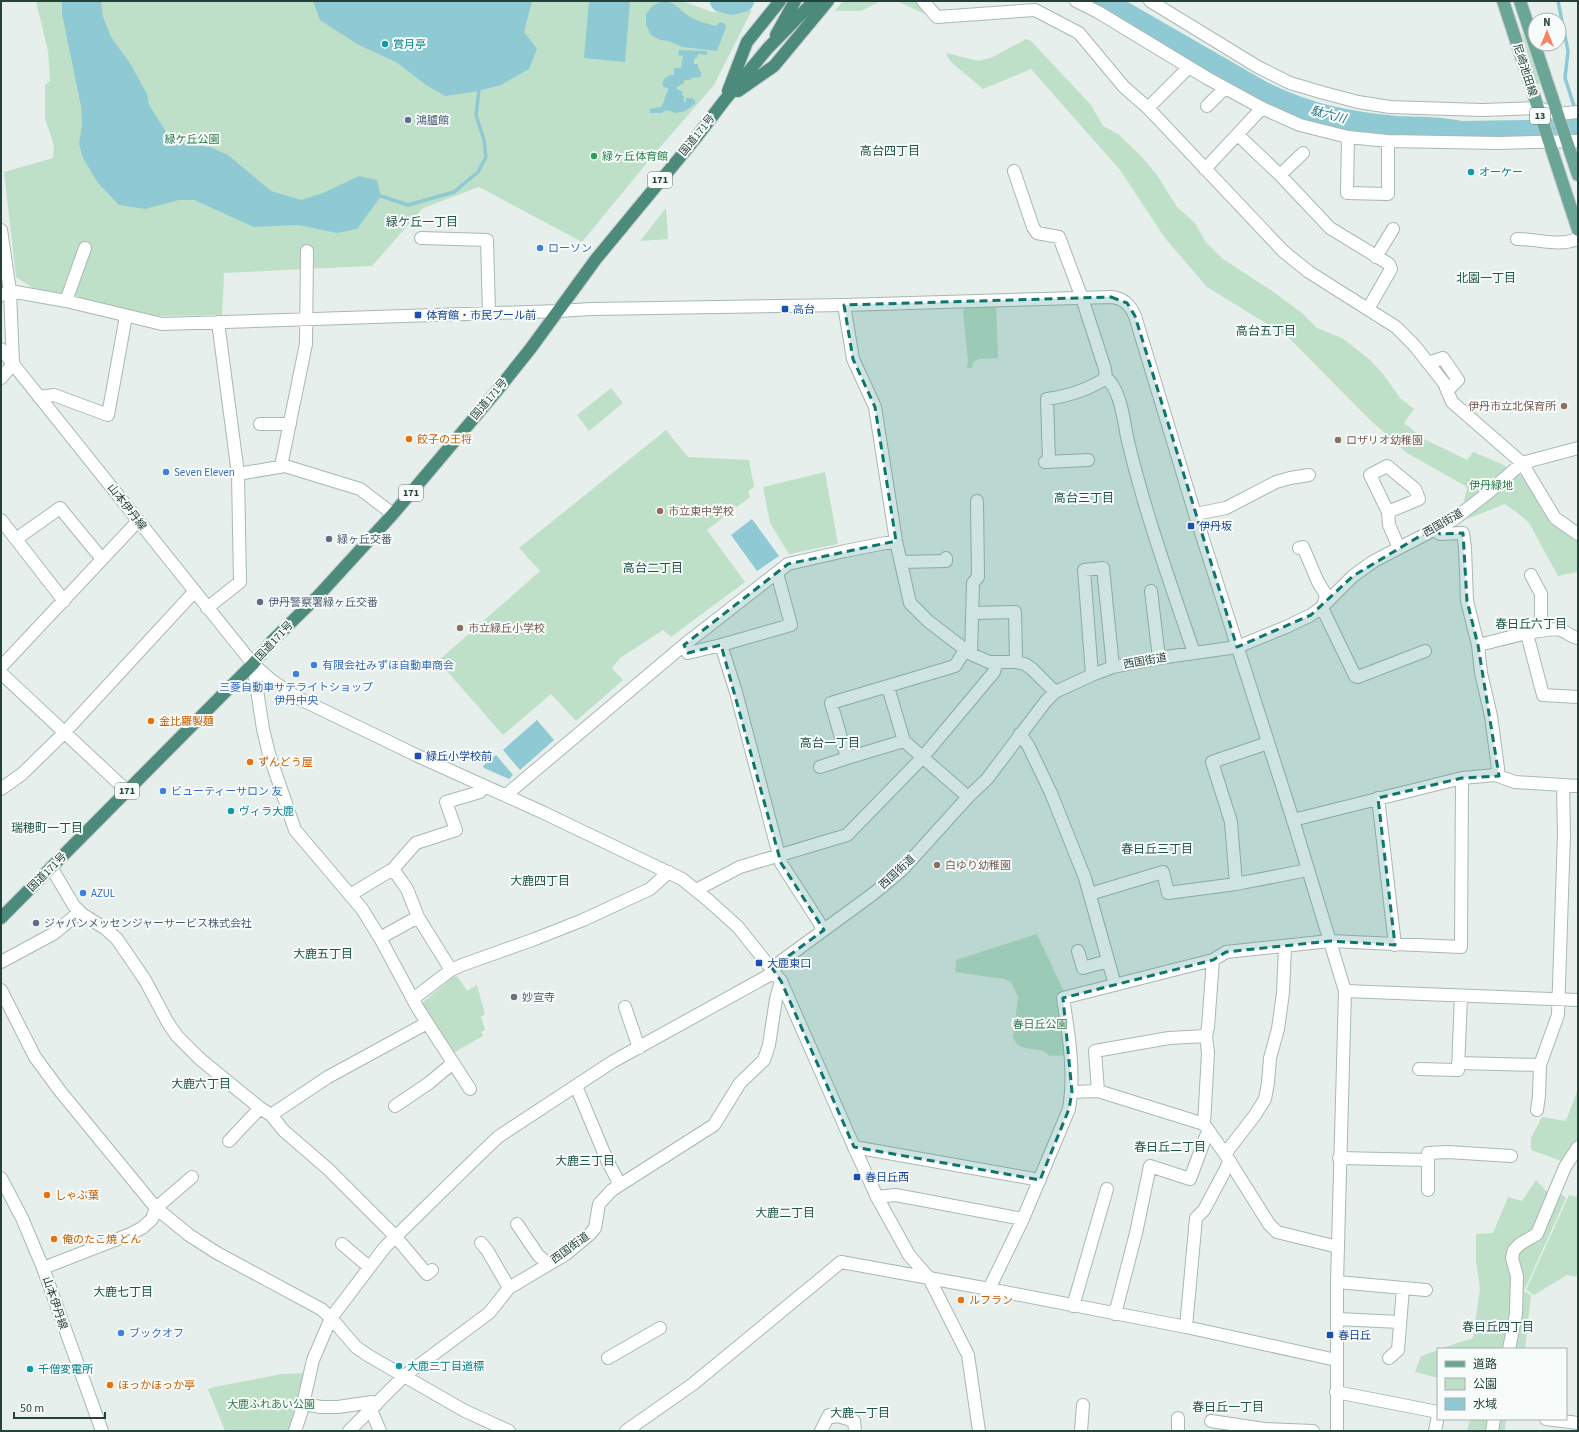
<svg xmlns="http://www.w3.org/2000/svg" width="1579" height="1432" viewBox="0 0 1579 1432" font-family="'Source Sans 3','Noto Sans JP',sans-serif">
<rect width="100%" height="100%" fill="#e6efeb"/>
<path fill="#bfe0c8" d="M36,1H682L712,12L752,10L714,85L655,153L582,242L479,187L423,208L372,266L224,273L222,315L156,316L33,288L16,277L4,172L53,158L54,145L45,119V85L50,81L48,51Z
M843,1H881L861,11H835Z
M897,1H919L935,16L933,23L927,15Z
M1522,33H1523L1540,82L1539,84L1536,83Z
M1026,39L1031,41L1091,105L1103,126L1118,134L1141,156L1157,175L1177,207L1195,223L1205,241L1223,259L1272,291L1302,313L1317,328L1342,338L1369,359L1383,374L1400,398L1414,409L1404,423L1424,439L1467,460L1473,452L1502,464L1524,477L1578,538V574L1576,572L1558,576L1529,523L1520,515L1505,504L1467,519L1464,501L1467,487L1407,453L1369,419L1288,337L1207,287L1165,238L1120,170L1031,69L983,89L950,61L946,53L979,61L993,57Z
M666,208L668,239L640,241Z
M967,305H996L998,358L979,359L973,362L972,368H967L968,361L963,311Z
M611,388L623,403L589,431L577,415Z
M666,430L688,457L749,460L754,487L748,491L750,497L707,530L745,582L671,637L663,630L620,658L612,668L623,680L576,721L551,694L503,735L438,661L540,571L519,548Z
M825,472L838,544L789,554L770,523L763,487Z
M1037,934L1065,994L1068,1055L1049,1056C1041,1043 1020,1056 1013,1037L1018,997L1011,982L1004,979L955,972L956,960Z
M457,976L467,991L477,985L485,1014L481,1017L485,1030L481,1032L483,1036L453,1053L421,1004L453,977Z
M1578,1089V1142L1564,1162L1531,1150V1138L1542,1117L1566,1121Z
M1536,1180L1546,1191L1563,1195L1566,1198L1524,1291L1531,1295L1525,1349H1439L1473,1338L1480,1288L1476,1262V1234L1493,1233L1508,1197L1522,1201Z
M1569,1195L1578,1197V1277L1567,1275L1534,1295L1526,1290Z
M1438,1350V1378L1415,1372L1421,1356Z
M308,1373L289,1431H225L208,1389L214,1387L282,1374Z
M1470,1419H1506L1505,1431H1467Z"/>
<path fill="#8ec9d4" d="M62,1H101L103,17L111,37L131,65L147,94L149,105L168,135L187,145L210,147L228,155L271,191L301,200L323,193L359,176L377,180L381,196L357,229L337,233L299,225L254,227L194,200H179L145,209L119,205L98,183L83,158L79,144L82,124L81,106L62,14Z
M313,1H532L524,32L537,49L529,69L501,85L473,92L445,96L426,85L396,62L357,44L320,20Z
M589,1H630L625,62L584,58Z
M667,1C676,4 679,9 686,14C694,21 706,23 716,26L720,22L725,24L726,27L717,51L682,47L669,41L660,40L651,35L646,25V14L652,6L660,2Z
M679,50L707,51V55L698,54L697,58L694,59V64H698V68L701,72V77L691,78V80H684V83L677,87V89L683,92L682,95L684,97V102H686V98H691L695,100V104L685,111L676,113L667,110L661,113H650V109L661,107C665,102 664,96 668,92V88L664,87L662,84C664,77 668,75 674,75V68H681L683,56L678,55Z
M752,519L779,556L757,571L731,535Z
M537,720L554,740L520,770L503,750Z
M496,755L513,775L509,779L484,768L483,766Z"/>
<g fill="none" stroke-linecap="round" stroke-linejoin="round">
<path stroke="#8ec9d4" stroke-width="3.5" d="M1558,1L1568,51L1565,78L1575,109
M381,196L408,205L454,192L478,172L486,157L484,140L476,115L479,90"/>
<path stroke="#8ec9d4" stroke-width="22" d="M721,1L732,4L743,1
M1104,1L1264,93C1310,115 1346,122 1396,127C1418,128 1439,127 1460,132L1578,130"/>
<g stroke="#a8b8b2" stroke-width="14">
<path id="minor" d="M923,1L937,17L1035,10L1079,33L1124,87L1148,108L1283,251L1309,272L1396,327L1414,345L1444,383L1452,402L1522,463L1555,518L1578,534
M1076,1L1098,12L1207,78L1262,108L1300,125L1348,137L1388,141L1499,143L1578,141
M1150,1L1258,67L1290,83L1324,93L1358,102L1390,107L1482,110L1538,108L1558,114L1578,112
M1207,106L1225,88
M1148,108L1189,67
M1238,135L1280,175L1330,228L1389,264L1391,269L1368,309
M1348,137L1347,193L1388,194V141
M1205,169L1262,108
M1014,171L1033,227L1037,233L1059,237L1082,298L1105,369L1106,378C1088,390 1068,396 1047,399L1049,461
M1280,175L1303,153
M1,230L10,291L13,364L1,378
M421,238L487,240L489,313
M1517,239C1540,239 1556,247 1578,239
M1376,257L1393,229
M1,295L10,291L66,301L162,324L558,311
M66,301L85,248
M844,305L853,359L875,407L896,541L910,603L928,621L971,654L989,662H1016L1025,664L1032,669L1055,692
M1428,363L1443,358L1458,380L1447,391
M1106,378C1120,388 1124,421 1127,437C1144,510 1170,582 1194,653
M39,397L54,395L108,415L126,316
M260,424H290
M1045,462L1088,460
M281,466L306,344L307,251
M238,474L285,466L360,489L393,514
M1388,512L1419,499L1415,489L1387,466L1370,475L1388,512L1389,525L1399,548
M1195,514L1226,508L1276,482L1290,478L1309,475
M1,520L64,601
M1435,529L1440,534L1463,533L1465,548L1467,601L1478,645L1481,673L1491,716L1499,776
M16,539L60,508L102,559
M1299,548L1303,547L1318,582L1326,595L1323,606L1324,612L1355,676L1358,677L1425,651
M901,562L946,561V558
M1531,575L1541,594V630
M1151,591L1159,658
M207,608L240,582L238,474L218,322
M972,613L1015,612L1016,662
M1527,634L1543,695L1578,697
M684,645L688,653L721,645L791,625L777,573
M721,645L736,692L781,863L824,930
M1478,645C1497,641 1545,626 1561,630C1567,632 1571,637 1578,638
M971,654L973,583L978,577L977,501
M253,664L271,680L296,697L418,756L542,812L682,879L708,900L738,927L781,981L776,999L769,1045L764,1060L740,1083L714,1125L612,1190L599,1204L595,1228L590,1234L566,1254L509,1288L489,1313L403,1377L349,1431
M253,664L263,729L269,754L295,830L362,909L380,938L417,1007L470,1089
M1,667L138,521
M1,673L127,791
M1092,675L1084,570L1103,568L1113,667
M888,687L904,741L968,797
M1020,734L1028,745L1051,793L1085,878L1115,985
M847,758L831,703L955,666L965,650
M820,767L847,758L904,741
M1,789L22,774L64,733L194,592
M506,795L684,645L788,564L845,551L896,541
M1378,798L1395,945
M1293,820L1462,778L1495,775L1515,782L1578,786
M51,867L74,906L82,914L106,929L117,939L145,980L168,1023L177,1036L200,1059L260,1108L271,1115L284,1131L328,1169L395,1236L427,1274L432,1270
M393,869L407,889L418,917L451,970
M1236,884L1231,822L1212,762L1268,743
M696,890L740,867L847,835L922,758L994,672L996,663
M1090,894L1163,872L1168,893L1236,884L1308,870
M350,895L393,869L416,843L456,830L446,802L480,792L483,785
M380,938L418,917
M1078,951L1083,968L1108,961
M1,962L53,934L80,912
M772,968L873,894L902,870L968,797L987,779L1046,701L1055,692L1092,675L1113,667L1159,658L1237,647L1286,627L1311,615L1323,606L1353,576L1374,561L1453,520L1489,492L1522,463L1578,448
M1,990L35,1057L60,1091L156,1208L189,1235L217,1253L321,1309L331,1318L356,1347L369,1356L465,1411L509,1431
M1345,991L1578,1000
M413,999L451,970L462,965L535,939L583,920L650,889L669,872
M625,1007L639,1048
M1458,1063L1540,1065
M1419,1069L1458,1070L1461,996
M576,1086L607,1160L620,1185
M1098,1091L1095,1051L1169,1038L1206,1036
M1072,1092L1098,1091L1204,1124L1225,1154L1269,1224L1277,1232L1338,1247
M395,1106L429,1083L453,1063
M1537,1110L1539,1096L1540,1065L1558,1015L1564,834L1563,785
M271,1115L328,1077L427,1023
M1204,1124L1208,1053L1206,1036L1208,1027L1213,960
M229,1141L260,1108
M854,1147L1040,1180
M1225,1154L1255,1115L1265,1099L1268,1083L1270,1058L1278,1029L1283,993L1285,947
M1339,1158L1428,1160
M1428,1190V1153L1448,1152L1511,1156
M877,1197L895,1195L917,1199L1023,1219
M517,1224L538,1255L548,1264
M481,1243L487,1250L509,1288
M342,1244L369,1267
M43,1268L128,1235L142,1228L152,1219L156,1208L192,1177
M1337,1282L1426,1290
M1073,1306L1107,1189
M1115,1314L1136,1233L1150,1166L1190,1179L1206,1136L1210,1132
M1337,1319L1400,1322
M1186,1327L1196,1218L1204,1210L1230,1161
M1509,1349L1516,1314L1517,1276L1512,1258L1514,1250L1520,1244L1537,1234L1565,1167L1578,1147
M608,1358L660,1328
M1389,1358L1398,1350L1403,1288
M1336,1360L1186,1327L989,1289L1023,1219L1069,1109C1075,1073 1069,1035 1063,998L1213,960L1226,952L1330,941L1461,947L1462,778
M1336,1392L1438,1412
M303,1404L321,1407H338L372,1402L376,1405
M371,1410L380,1431
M1546,1419L1578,1423
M1211,1421L1264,1429L1313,1431
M295,1431L301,1413L313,1360L331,1318L385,1247L473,1161L498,1137L612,1062L775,972
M626,1431L693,1384L841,1262L929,1278L968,1355L979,1431
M821,1431L829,1415L834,1417L835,1415L854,1421L855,1431
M1081,1431L1083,1405
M1178,1431V1418
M1435,1431L1438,1416
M1492,1431L1494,1419"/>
</g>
<g stroke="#a8b8b2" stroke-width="14">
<path id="tertiary" d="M558,311L592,309L844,305L1111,297C1124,298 1130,305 1135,316L1195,514L1293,820L1345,991L1337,1282V1431
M781,981L854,1147L877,1197L909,1255L929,1278L989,1289"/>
</g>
<g stroke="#a4bbb3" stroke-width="14">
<path id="secondary" d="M1,349L253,664
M1,1178L22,1218L43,1268L102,1431"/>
</g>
<g stroke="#c2cac8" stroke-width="14">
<path id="primary" d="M1503,1L1578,230
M1520,1L1578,175"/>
</g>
<g stroke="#c2cac8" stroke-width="14">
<path id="trunk" d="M776,35L795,1
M728,91L747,42L780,1
M738,91L774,66L828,1
M1,918L253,664L272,641L318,596L393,514L496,392L531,348L596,259L695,139L724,101L768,48L814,1"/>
</g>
<use href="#minor" stroke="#fff" stroke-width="12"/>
<use href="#tertiary" stroke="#fff" stroke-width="12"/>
<use href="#secondary" stroke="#fff" stroke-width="12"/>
<use href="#primary" stroke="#6aa596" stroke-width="12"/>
<use href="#trunk" stroke="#4c8a7c" stroke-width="12"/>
</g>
<path fill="#0f766e" fill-opacity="0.2" stroke="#0f766e" stroke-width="3" stroke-dasharray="8 5" stroke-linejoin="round" d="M1111,297L1127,303L1135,316L1237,647L1311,615L1353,576L1420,536L1435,529L1440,534L1463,533L1467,601L1478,645L1499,776L1462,778L1378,798L1395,945L1330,941L1226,952L1213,960L1063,998L1072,1092L1069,1109L1040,1180L854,1147L781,981L772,968L824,930L781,863L721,645L688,653L684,645L788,564L896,541L875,407L853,359L844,305Z"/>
<g fill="#0f9aa8" stroke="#f7fbf9" stroke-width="1.5">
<circle cx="385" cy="44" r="4"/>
<circle cx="1471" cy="172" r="4"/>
<circle cx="231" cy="811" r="4"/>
<circle cx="399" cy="1366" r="4"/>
<circle cx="30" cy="1369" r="4"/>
</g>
<g fill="#5c6f8a" stroke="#f7fbf9" stroke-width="1.5">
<circle cx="408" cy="120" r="4"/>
<circle cx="329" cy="539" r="4"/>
<circle cx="260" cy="602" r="4"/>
<circle cx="36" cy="923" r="4"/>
</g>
<circle fill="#2e9e5b" stroke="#f7fbf9" stroke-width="1.5" cx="594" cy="156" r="4"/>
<g fill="#3f7fe0" stroke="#f7fbf9" stroke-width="1.5">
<circle cx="540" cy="248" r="4"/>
<circle cx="166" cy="472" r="4"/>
<circle cx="314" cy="665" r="4"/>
<circle cx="296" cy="674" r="4"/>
<circle cx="163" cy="791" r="4"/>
<circle cx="83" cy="893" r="4"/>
<circle cx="121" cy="1333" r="4"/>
</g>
<g fill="#1a4fb4" stroke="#f7fbf9" stroke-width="1.5">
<rect x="781" y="305" width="8" height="8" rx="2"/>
<rect x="414" y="311" width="8" height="8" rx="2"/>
<rect x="1187" y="522" width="8" height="8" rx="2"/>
<rect x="414" y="752" width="8" height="8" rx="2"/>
<rect x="755" y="959" width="8" height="8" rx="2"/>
<rect x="853" y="1173" width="8" height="8" rx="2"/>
<rect x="1326" y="1331" width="8" height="8" rx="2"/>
</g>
<g fill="#8d6e63" stroke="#f7fbf9" stroke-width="1.5">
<circle cx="1564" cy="406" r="4"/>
<circle cx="1338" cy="440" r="4"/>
<circle cx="660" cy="511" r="4"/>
<circle cx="460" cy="628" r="4"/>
<circle cx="937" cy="865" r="4"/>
</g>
<g fill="#e8710a" stroke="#f7fbf9" stroke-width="1.5">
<circle cx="409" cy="439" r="4"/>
<circle cx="151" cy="721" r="4"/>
<circle cx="250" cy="762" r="4"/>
<circle cx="47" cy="1195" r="4"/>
<circle cx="54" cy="1239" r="4"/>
<circle cx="961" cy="1300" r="4"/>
<circle cx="110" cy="1385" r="4"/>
</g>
<circle fill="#6b7280" stroke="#f7fbf9" stroke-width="1.5" cx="514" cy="997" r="4"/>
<g text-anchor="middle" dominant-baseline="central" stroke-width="4" stroke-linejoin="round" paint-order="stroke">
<g fill="#f7fbf9" stroke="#637a73" stroke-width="1">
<rect x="1530" y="108" width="20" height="16" rx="3"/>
<rect x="648" y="172" width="24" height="16" rx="3"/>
<rect x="399" y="485" width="24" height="16" rx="3"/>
<rect x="115" y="783" width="24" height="16" rx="3"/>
</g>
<g font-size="10" font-weight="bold" fill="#24423a">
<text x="1540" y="116">13</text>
<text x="660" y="180">171</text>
<text x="411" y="493">171</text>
<text x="127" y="791">171</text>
</g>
<g font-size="11" fill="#0d838f" stroke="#f7fbf9" text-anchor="start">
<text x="393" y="44">賞月亭</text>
<text x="1479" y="172">オーケー</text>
<text x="239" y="811">ヴィラ大鹿</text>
<text x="407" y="1366">大鹿三丁目道標</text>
<text x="38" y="1369">千僧変電所</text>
</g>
<g font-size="11" fill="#24423a" stroke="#f7fbf9">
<text transform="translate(1525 70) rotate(72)">尼崎池田線</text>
<text transform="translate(697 135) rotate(-51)">国道171号</text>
<text transform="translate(489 399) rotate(-50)">国道171号</text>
<text transform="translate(127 507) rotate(52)">山本伊丹線</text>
<text transform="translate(1443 523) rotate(-30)">西国街道</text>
<text transform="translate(274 641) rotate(-47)">国道171号</text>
<text transform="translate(1145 661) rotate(-10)">西国街道</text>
<text transform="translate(47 872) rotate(-45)">国道171号</text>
<text transform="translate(897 872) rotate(-43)">西国街道</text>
<text transform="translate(570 1248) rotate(-36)">西国街道</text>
<text transform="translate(55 1303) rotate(71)">山本伊丹線</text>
</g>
<g font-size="11" fill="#4e5e75" stroke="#f7fbf9" text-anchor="start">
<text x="416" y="120">鴻臚館</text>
<text x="337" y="539">緑ヶ丘交番</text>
<text x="268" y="602">伊丹警察署緑ヶ丘交番</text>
<text x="44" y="923">ジャパンメッセンジャーサービス株式会社</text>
</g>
<g font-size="11" fill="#2d7a4b" stroke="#f7fbf9">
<text x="192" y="139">緑ケ丘公園</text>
<text x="1491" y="485">伊丹緑地</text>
<text x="1040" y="1024">春日丘公園</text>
<text x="271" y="1404">大鹿ふれあい公園</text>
</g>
<g font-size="11" fill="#27864d" stroke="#f7fbf9" text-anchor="start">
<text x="602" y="156">緑ヶ丘体育館</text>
</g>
<g font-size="11" fill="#366cbe" stroke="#f7fbf9" text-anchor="start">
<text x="548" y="248">ローソン</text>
<text x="174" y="472">Seven Eleven</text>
<text x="322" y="665">有限会社みずほ自動車商会</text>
<text x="296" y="687" text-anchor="middle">三菱自動車サテライトショップ<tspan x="296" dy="13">伊丹中央</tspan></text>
<text x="171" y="791">ビューティーサロン 友</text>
<text x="91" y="893">AZUL</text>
<text x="129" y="1333">ブックオフ</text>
</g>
<g font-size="11" fill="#164399" stroke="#f7fbf9" text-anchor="start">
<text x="793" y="309">高台</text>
<text x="426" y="315">体育館・市民プール前</text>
<text x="1199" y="526">伊丹坂</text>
<text x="426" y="756">緑丘小学校前</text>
<text x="767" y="963">大鹿東口</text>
<text x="865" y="1177">春日丘西</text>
<text x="1338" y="1335">春日丘</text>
</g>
<g font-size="11" fill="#785e54" stroke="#f7fbf9" text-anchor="start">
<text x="1556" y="406" text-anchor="end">伊丹市立北保育所</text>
<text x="1346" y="440">ロザリオ幼稚園</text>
<text x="668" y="511">市立東中学校</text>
<text x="468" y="628">市立緑丘小学校</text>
<text x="945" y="865">白ゆり幼稚園</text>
</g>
<g font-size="11" fill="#c56008" stroke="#f7fbf9" text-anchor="start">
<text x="417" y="439">餃子の王将</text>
<text x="159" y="721">金比羅製麺</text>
<text x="258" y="762">ずんどう屋</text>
<text x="55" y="1195">しゃぶ葉</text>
<text x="62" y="1239">俺のたこ焼 どん</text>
<text x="969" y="1300">ルフラン</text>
<text x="118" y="1385">ほっかほっか亭</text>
</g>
<g font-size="11" fill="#5b616d" stroke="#f7fbf9" text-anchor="start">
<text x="522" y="997">妙宣寺</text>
</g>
<g font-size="12" font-style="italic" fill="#1c6f80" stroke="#f7fbf9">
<text transform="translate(1328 115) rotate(15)">駄六川</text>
</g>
<g font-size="12" fill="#1f5548" stroke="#f7fbf9">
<text x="890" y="151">高台四丁目</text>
<text x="422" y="222">緑ケ丘一丁目</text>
<text x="1486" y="278">北園一丁目</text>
<text x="1266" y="331">高台五丁目</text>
<text x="1084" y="498">高台三丁目</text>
<text x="653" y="568">高台二丁目</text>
<text x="1531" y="624">春日丘六丁目</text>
<text x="830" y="743">高台一丁目</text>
<text x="47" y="828">瑞穂町一丁目</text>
<text x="1157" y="849">春日丘三丁目</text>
<text x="540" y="881">大鹿四丁目</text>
<text x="323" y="954">大鹿五丁目</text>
<text x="201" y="1084">大鹿六丁目</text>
<text x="1170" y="1147">春日丘二丁目</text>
<text x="585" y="1161">大鹿三丁目</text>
<text x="785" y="1213">大鹿二丁目</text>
<text x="123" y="1292">大鹿七丁目</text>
<text x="1498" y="1327">春日丘四丁目</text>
<text x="1228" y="1407">春日丘一丁目</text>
<text x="860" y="1413">大鹿一丁目</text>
</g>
</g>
<rect width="1579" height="1432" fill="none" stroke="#24423a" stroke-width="4"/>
<rect x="1437" y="1348" width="130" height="72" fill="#f7fbf9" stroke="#a3b1ad"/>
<rect x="1445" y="1361" width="20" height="6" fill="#6aa596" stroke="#a3b1ad"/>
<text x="1473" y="1368" font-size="12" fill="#24423a">道路</text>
<rect x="1445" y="1378" width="20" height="12" fill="#bfe0c8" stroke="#a3b1ad"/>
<text x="1473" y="1388" font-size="12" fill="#24423a">公園</text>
<rect x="1445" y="1398" width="20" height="12" fill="#8ec9d4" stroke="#a3b1ad"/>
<text x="1473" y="1408" font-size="12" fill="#24423a">水域</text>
<g transform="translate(1547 32)"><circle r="19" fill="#f7fbf9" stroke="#a3b1ad"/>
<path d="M0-3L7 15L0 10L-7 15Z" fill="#f4845f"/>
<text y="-6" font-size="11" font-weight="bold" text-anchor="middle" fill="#24423a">N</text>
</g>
<path d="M14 1412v6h91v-6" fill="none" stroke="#24423a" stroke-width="2"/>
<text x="20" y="1412" font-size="12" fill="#24423a" stroke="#f7fbf9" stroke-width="3" paint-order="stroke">50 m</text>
</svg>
